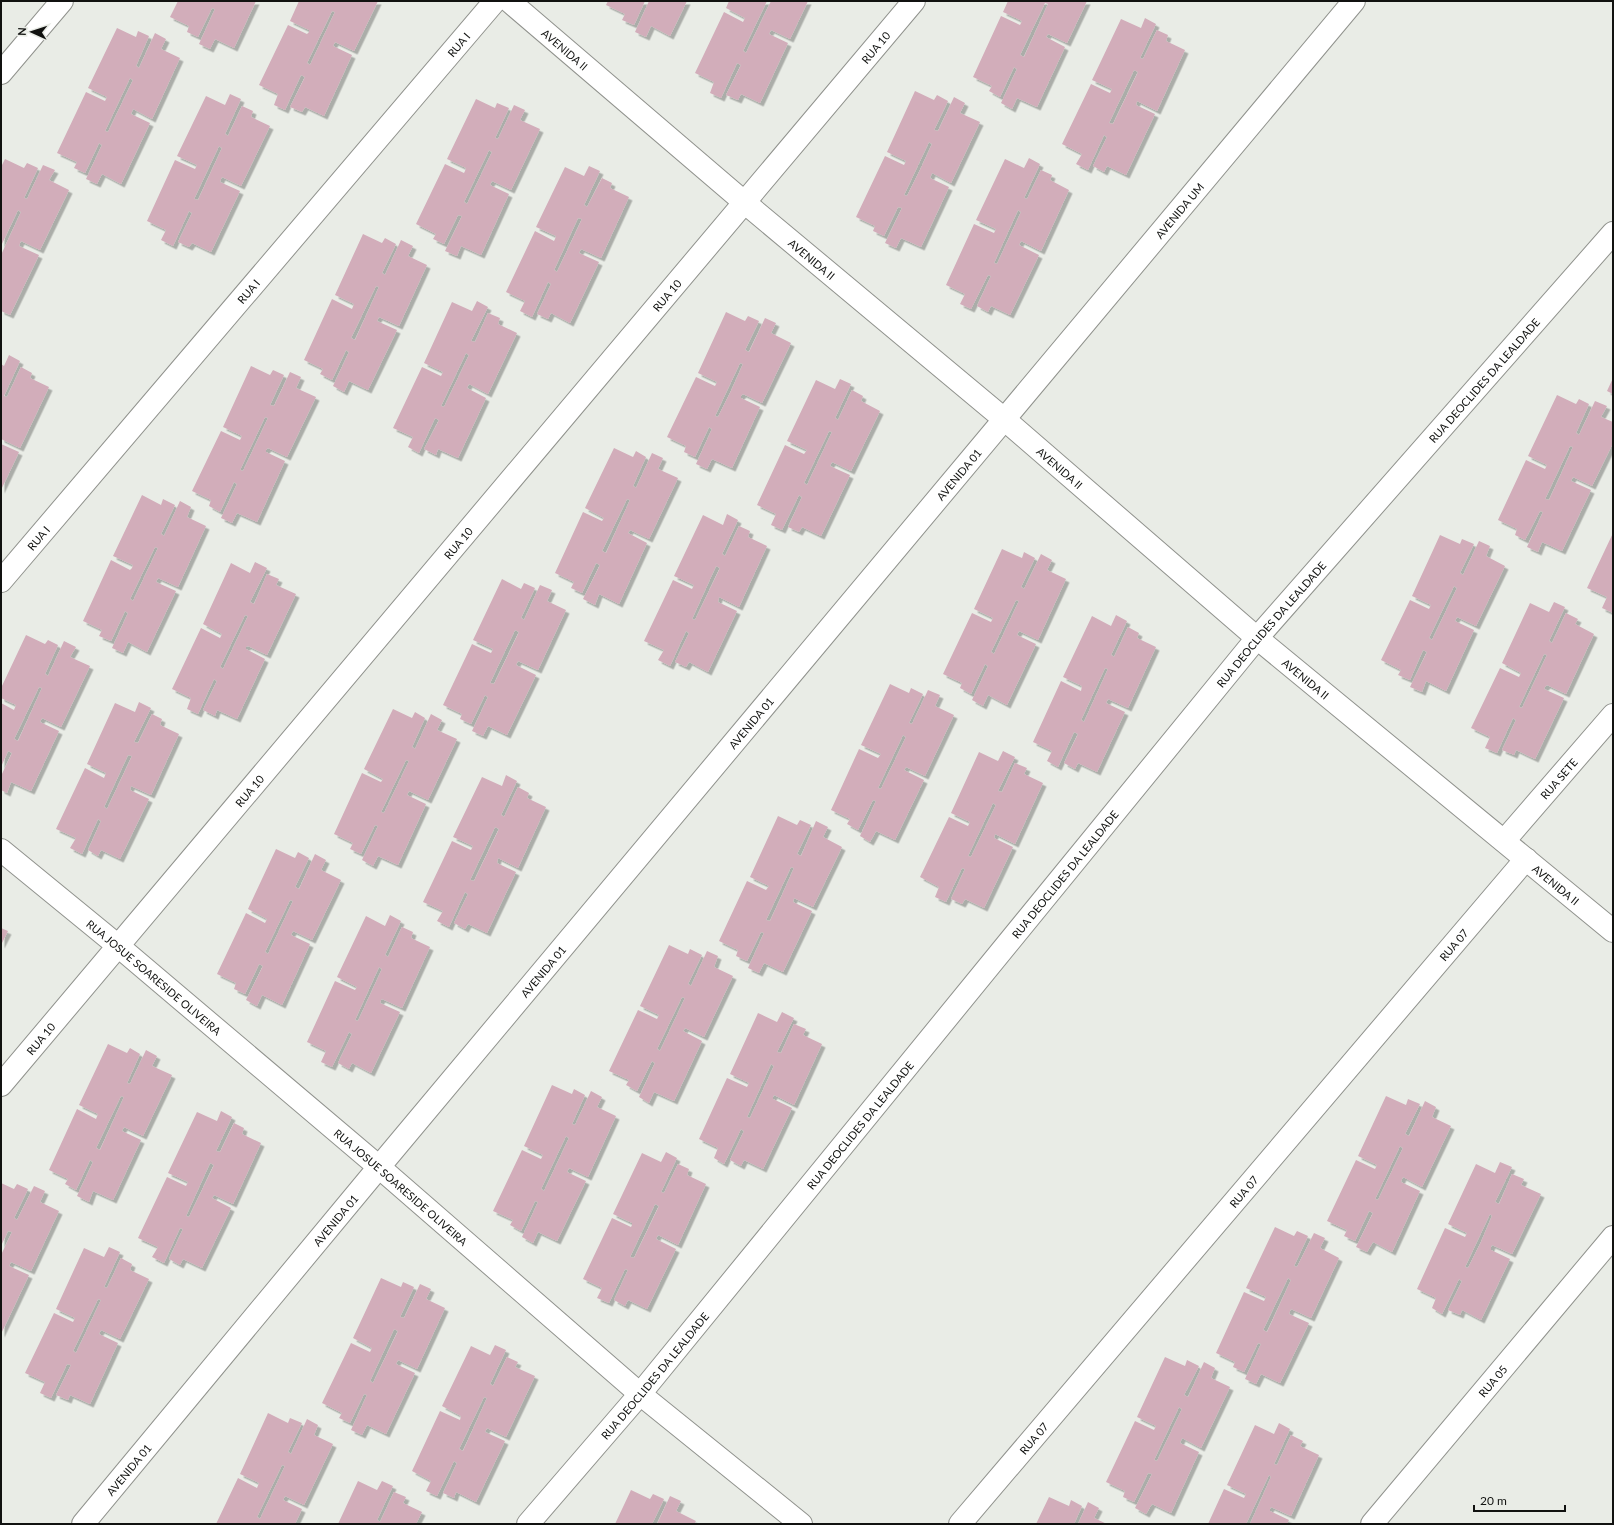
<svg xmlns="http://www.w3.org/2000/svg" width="1614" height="1525" viewBox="0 0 1614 1525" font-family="Lato,sans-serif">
<defs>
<filter id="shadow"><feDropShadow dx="3.5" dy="3.5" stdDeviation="0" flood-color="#0004"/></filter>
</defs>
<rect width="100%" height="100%" fill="#e9ece6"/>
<path fill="#d2adba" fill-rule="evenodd" filter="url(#shadow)" d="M178,1H256L234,48L215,39L210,49L199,44L215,9L212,8L198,37L187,32L189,26L170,17Z
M299,1H378L354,51L335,42L333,46L352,55L324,116L305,107L302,112L290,107L305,77L301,75L285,110L274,105L278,94L259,85L288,25L307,34L309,32V30L290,21ZM332,11L335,12L310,65L307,63Z
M608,1H645L634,25L622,20L625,14L606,5Z
M649,1H687L670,36L651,26L646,37L635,32Z
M729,1H767L743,51L746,53L771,1H808L790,39L771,30L769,34L788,43L760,103L741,94L738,100L726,95L741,65L737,63L721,98L710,93L714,82L695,73L724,12L743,22L745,18L726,8Z
M1008,1H1087L1067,43L1048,34L1046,37L1065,47L1037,107L1017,98L1012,109L1001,103L1017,69L1014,67L1000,97L989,91L992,86L973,77L1001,16L1020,25L1022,21L1003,12ZM1045,3L1048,4L1024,57L1020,55Z
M1145,18L1156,24L1140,58L1143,59L1157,30L1168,35L1166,41L1185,50L1157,111L1137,101L1136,105L1155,114L1126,175L1107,166L1104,172L1093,166L1107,137L1104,135L1088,170L1076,164L1082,154L1062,144L1091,84L1110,93L1112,89L1092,80L1121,19L1141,28ZM1134,70L1138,72L1113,124L1109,123Z
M117,28L136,37L138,31L149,36L136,66L139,68L155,33L166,39L161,49L180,58L152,119L133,109L131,114L150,123L121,184L102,174L97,184L86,179L102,145L99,143L85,173L74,168L77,162L57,153L86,92L105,101L107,97L88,88ZM130,78L133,80L108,132L105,131Z
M915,91L934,100L937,95L948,101L934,130L938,131L954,97L965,103L960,113L980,122L951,183L932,173L930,178L949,187L921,247L901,238L896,248L885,243L902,208L898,207L884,236L873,231L875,226L856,217L885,156L904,165L906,161L887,152ZM929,142L932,144L920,170L907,196L904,195Z
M230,94L241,99L225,134L228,136L242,106L253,111L251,117L270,126L241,186L222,177L221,179L220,182L240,191L211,252L192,243L189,247L178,242L192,213L189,211L173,246L161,240L166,230L147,221L175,160L195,169L197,165L177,156L206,96L225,105ZM219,146L222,148L198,200L194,199Z
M476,99L495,108L497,103L509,108L495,138L498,139L514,105L525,110L520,120L540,129L511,190L492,181L490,185L509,194L481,255L461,246L457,256L445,251L462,216L458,215L444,244L433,239L436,234L416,224L445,164L464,173L465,171L466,168L447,159ZM489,150L492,152L467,204L464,202Z
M1029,158L1040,164L1024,198L1027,199L1041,170L1052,175L1050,180L1069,190L1041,251L1021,241L1019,245L1039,255L1010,315L991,306L988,312L977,306L991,276L988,275L971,309L960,304L965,294L946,285L974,224L994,233L996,229L976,220L1005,159L1024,168ZM1018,210L1021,212L997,264L994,263Z
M5,159L24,168L27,163L38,168L24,198L27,199L43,165L55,170L49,180L69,190L40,250L21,241L20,243L19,246L39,255L10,315L1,311V255L21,212L18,210L1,246V167Z
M589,166L600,171L584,205L587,207L602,178L612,183L610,188L629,197L601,258L581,249L579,253L599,262L570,323L551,313L548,319L537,314L551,284L548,282L532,317L520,311L525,301L506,292L535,231L554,241L555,239L556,236L536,227L565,167L584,176ZM578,218L582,219L557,272L554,270Z
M363,234L382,243L385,238L396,244L382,273L385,275L401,240L413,246L408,256L427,265L399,326L379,317L377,321L397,330L368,390L349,381L344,392L333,386L349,352L346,350L332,380L320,374L323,369L304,360L332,299L352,309L354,304L335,295ZM376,286L379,287L355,340L351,338Z
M477,301L488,307L471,341L475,342L488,313L500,318L498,324L517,333L488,394L469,384L467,388L486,398L458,458L438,449L436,455L424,449L439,420L435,418L419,453L408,447L413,437L393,428L422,367L441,376L443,372L424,363L452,302L472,311ZM466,353L469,355L444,407L441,406Z
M726,312L745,321L748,316L759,321L745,350L749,352L765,318L776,323L771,333L791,343L762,403L743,394L741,396V398L760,407L732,468L712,459L707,469L696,464L712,429L709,427L695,457L684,452L686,446L667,437L696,377L715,386L717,382L698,373ZM740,363L743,364L731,391L718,417L715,416Z
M9,355L20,361L4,396L7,397L21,367L32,373L30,378L49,387L20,448L1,439V364L4,366Z
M251,366L270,375L273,370L284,375L270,405L274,406L290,372L301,377L296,388L316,397L287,457L268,448L266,450V452L285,461L257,522L237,513L232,523L221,518L237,484L234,482L220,512L209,506L211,500L192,491L221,431L240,440L242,436L223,427ZM265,417L268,418L243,471L240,470Z
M1613,378V394L1607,391Z
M840,379L851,384L835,418L838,420L852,390L863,396L861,401L880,411L851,471L832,462L830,466L850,475L821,536L802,527L799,532L788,527L802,497L799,495L782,530L771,525L776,514L757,505L785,445L804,454L807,450L787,441L816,380L835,389ZM829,431L832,432L807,485L804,483Z
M1557,395L1576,404L1579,399L1589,404L1576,433L1579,435L1595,401L1607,406L1601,417L1613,422V443L1592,486L1573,477L1571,481L1591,490L1562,551L1542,542L1538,552L1527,547L1543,512L1540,511L1525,540L1515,535L1517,529L1498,520L1526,460L1545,469L1547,465L1528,456ZM1570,446L1573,447L1561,474L1549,500L1545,499Z
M1,444L19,452L1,490Z
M614,448L633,457L636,451L646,457L633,486L636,488L652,453L663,458L658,469L678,478L649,539L630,530L628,533L647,543L619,604L599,594L595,605L583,599L600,565L596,563L582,593L571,588L574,582L555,573L583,512L602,521L604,518L585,508ZM627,499L630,500L606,553L602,551Z
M142,495L161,505L163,499L175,505L161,534L164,536L180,501L191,507L187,517L206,526L178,587L158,578L156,582L176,591L147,652L128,642L123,653L112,648L128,613L125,611L111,641L99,636L102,630L83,621L111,560L130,570L132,568L133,565L113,556ZM155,547L158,548L133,601L130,599Z
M727,514L738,520L722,554L725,556L739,526L750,531L748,537L767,546L739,607L719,597L718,602L737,611L708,672L689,662L686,667L675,662L689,633L686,631L670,666L658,660L664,650L644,641L673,580L692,589L694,585L674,576L703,515L723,525ZM716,566L720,568L695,620L692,619Z
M1613,533V613L1602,608L1607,597L1587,588Z
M1440,535L1460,544L1462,539L1474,544L1460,573L1463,575L1479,541L1490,546L1486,556L1505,566L1476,626L1457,617L1455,621L1474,630L1446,691L1426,681L1422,692L1410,687L1427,652L1423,650L1410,680L1398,675L1401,670L1381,660L1410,600L1429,609L1431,605L1412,596ZM1454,586L1457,588L1432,640L1429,638Z
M1002,549L1022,558L1024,552L1035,558L1021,587L1024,589L1041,554L1052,560L1047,570L1066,579L1038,640L1019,631L1017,635L1036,644L1007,705L988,695L983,706L972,700L988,666L985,664L971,694L960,688L962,683L943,674L972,613L991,622L993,618L974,609ZM1016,600L1019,601L994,654L991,652Z
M255,562L267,568L250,602L254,604L267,574L279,579L276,585L296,594L267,655L248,646L246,647V649L265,659L237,719L217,710L215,716L203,710L217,681L214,679L198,714L187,709L191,698L172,689L201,628L220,638L222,634L203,624L231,563L250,573ZM245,615L248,616L223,669L220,667Z
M502,579L521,589L524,583L535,588L521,618L524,620L540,585L552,590L547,601L566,610L538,670L518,661L516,665L536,675L507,735L488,726L483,736L472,731L488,697L485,695L471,724L460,719L462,714L443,705L472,644L491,653L493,649L473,640ZM515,630L519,632L494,684L490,683Z
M1554,602L1565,607L1549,641L1552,643L1566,613L1578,619L1575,624L1594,634L1566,694L1547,685L1545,687L1544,689L1564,698L1535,759L1516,750L1514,755L1502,750L1516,720L1513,718L1497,753L1485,748L1490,737L1471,728L1500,668L1519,677L1521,673L1502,663L1530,603L1549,612ZM1544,654L1547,655L1522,708L1519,707Z
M1116,615L1127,621L1111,655L1114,657L1128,627L1139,633L1137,638L1156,647L1128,708L1108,699L1106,703L1125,712L1097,772L1078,763L1075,769L1064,763L1078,734L1074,732L1058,767L1047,761L1052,751L1033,742L1061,681L1081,691L1082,686L1063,677L1092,616L1111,626ZM1105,668L1108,669L1084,722L1081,720Z
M26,635L45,644L48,640L58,645L45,674L48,676L64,641L76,647L70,657L90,666L61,727L42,718L40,722L59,731L31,791L11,782L7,793L1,790V776L12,753L8,751L1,767V703L14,710L16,705L1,698V688ZM39,687L42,688L18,741L14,739Z
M890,684L909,693L911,688L923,694L909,723L912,724L928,690L940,695L935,706L954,715L925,776L906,767L904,770L924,780L895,840L876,831L870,842L860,836L876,801L873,800L858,830L847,824L850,819L831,810L859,749L878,758L881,754L861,745ZM903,735L906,737L881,789L878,788Z
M139,702L151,708L134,742L138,743L152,714L162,719L160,725L179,734L151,795L131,786L130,790L149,799L120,859L101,850L98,856L88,850L101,821L98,819L82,854L70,848L76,838L56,829L85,768L104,778L106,773L87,764L115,703L135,712ZM128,755L132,756L107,809L104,807Z
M393,709L412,718L415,712L425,718L412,747L415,749L431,714L442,720L437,730L457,739L428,800L409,791L407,795L426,804L398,865L378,856L373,866L362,860L378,826L375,825L361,854L350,849L353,843L334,834L362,773L381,782L383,779L364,769ZM406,760L409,761L384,813L381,812Z
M1003,751L1015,757L998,791L1002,792L1015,763L1027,768L1024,774L1043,783L1015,844L995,834L994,838L1013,847L984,908L965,899L962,904L951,899L965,869L962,868L946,902L935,897L939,887L920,877L949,817L968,826L970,822L951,813L979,752L998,761ZM993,803L996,805L971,857L968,856Z
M506,775L517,781L501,815L504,817L518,787L529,793L527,798L546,807L518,868L498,858L497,863L516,872L487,933L468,924L465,929L454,923L468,894L465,892L449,927L437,921L443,911L423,902L452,841L471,850L473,846L453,837L482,777L502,786ZM495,827L499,829L474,881L470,880Z
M778,816L797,825L800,820L811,825L797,854L801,856L816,821L828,827L823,837L842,847L813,907L794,898L793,902L812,911L783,972L764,963L759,973L748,968L764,933L761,932L747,961L736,956L738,950L719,941L747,881L766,890L769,886L750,877ZM791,867L794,868L782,895L770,921L766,920Z
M276,849L295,858L298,852L309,858L295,887L299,889L315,854L326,860L321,870L341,880L312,940L293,931L291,935L310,944L282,1005L262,995L257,1006L246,1000L263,966L259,964L245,994L234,989L236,983L217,974L246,913L265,923L267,919L248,909ZM290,900L293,901L268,954L265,952Z
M390,915L401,921L385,955L388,957L402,927L413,932L411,938L430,947L402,1008L382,999L381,1000L380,1003L400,1012L371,1073L352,1063L349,1069L338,1063L352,1034L349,1032L332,1067L321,1062L326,1051L307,1042L335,981L355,990L357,987L337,977L366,916L385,926ZM379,967L382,969L358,1021L355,1020Z
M1,928L8,931L1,945Z
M669,945L688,954L690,949L702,955L688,984L691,986L707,951L718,956L714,967L733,976L704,1037L685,1028L683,1031L702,1041L674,1101L654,1092L649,1103L639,1097L655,1063L652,1061L637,1091L626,1085L629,1080L609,1071L638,1010L657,1019L659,1015L640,1006ZM682,997L685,998L660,1051L657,1049Z
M782,1012L794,1018L777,1052L781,1053L794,1024L806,1029L803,1035L822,1044L794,1105L774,1095L773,1097V1099L792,1108L763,1169L744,1160L741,1166L730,1160L744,1131L741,1129L724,1164L714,1158L718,1148L699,1139L727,1078L747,1087L749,1083L730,1074L758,1013L777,1022ZM771,1064L774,1066L750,1118L747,1117Z
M108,1044L127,1053L130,1048L140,1054L127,1083L130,1084L146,1050L157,1056L152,1066L172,1075L143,1136L124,1127L122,1131L141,1140L113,1200L93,1191L89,1202L77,1196L93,1162L90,1160L76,1190L65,1184L68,1179L49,1170L77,1109L96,1119L98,1114L79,1105ZM121,1096L124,1097L100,1150L96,1148Z
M552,1085L572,1094L574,1089L585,1095L572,1124L575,1125L591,1091L602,1097L597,1107L616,1116L588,1177L569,1168L567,1172L586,1181L557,1241L538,1232L533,1243L522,1237L538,1202L535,1201L521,1231L510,1225L513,1220L493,1211L522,1150L541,1159L543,1155L524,1146ZM566,1136L569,1138L544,1191L541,1189Z
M1386,1096L1406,1105L1408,1099L1420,1104L1405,1134L1409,1136L1425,1101L1436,1107L1432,1117L1451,1126L1422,1187L1403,1177L1402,1179L1401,1182L1420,1191L1392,1252L1373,1242L1367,1252L1356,1247L1373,1213L1369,1211L1355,1241L1344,1236L1347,1230L1327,1221L1356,1160L1375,1169L1377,1165L1358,1156ZM1400,1146L1403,1148L1378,1200L1375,1199Z
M221,1111L232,1117L216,1151L220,1152L234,1123L244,1128L242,1134L261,1143L233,1204L214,1195L212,1198L231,1208L202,1268L183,1259L180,1265L169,1259L183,1229L180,1228L164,1263L152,1257L158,1247L138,1238L167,1177L186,1186L188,1182L168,1173L197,1112L217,1121ZM210,1163L214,1165L189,1217L186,1216Z
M666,1152L677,1158L661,1192L664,1193L678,1164L689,1169L687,1175L706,1184L678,1245L658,1235L656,1239L676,1249L647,1309L628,1300L625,1306L614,1300L628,1270L625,1269L609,1303L597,1298L602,1288L583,1279L612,1218L631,1227L632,1225V1223L613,1214L642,1153L661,1162ZM655,1204L659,1206L634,1258L630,1257Z
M1500,1162L1512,1167L1495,1202L1499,1204L1512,1174L1524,1179L1521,1185L1541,1194L1512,1254L1492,1245L1491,1247V1250L1510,1259L1481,1320L1462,1310L1460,1315L1448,1310L1462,1281L1459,1279L1442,1314L1432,1308L1436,1298L1417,1289L1445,1228L1465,1237L1467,1233L1448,1224L1476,1164L1495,1173ZM1490,1214L1492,1216L1481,1242L1468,1268L1465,1267Z
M1,1183L14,1189L17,1184L28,1189L14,1218L17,1220L34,1186L45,1191L40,1202L59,1211L31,1271L11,1262L9,1266L29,1275L1,1334V1255L12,1232L8,1231L1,1246Z
M1275,1227L1294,1236L1297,1231L1308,1236L1294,1266L1297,1267L1314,1233L1325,1238L1320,1248L1339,1258L1311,1318L1291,1309L1290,1311L1289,1314L1309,1323L1280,1383L1261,1374L1256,1384L1245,1379L1261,1344L1258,1343L1244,1372L1233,1367L1235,1362L1216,1353L1244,1292L1264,1301L1266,1297L1246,1288ZM1288,1278L1291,1280L1267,1332L1263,1330Z
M109,1247L120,1252L104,1287L107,1288L121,1258L132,1264L130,1270L149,1279L120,1339L101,1330L99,1334L118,1343L90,1404L70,1395L68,1400L56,1395L71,1365L67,1364L51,1398L40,1393L45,1382L25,1373L54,1313L73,1322L75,1318L56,1309L84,1248L104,1257ZM98,1299L101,1300L76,1353L73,1351Z
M381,1278L401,1287L403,1282L414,1287L400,1317L404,1318L420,1284L431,1289L426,1299L445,1308L417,1369L398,1360L396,1364L415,1373L386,1434L367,1425L362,1435L351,1430L367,1395L364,1394L350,1423L339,1418L342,1413L322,1403L351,1343L370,1352L372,1348L353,1338ZM394,1329L398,1331L373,1383L370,1381Z
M495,1345L506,1350L490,1384L493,1386L507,1357L518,1362L515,1367L535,1376L506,1437L487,1428L485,1432L505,1441L476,1502L456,1492L454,1498L443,1493L457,1463L454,1461L437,1496L426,1491L431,1481L412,1471L440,1411L460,1420L461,1416L442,1406L471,1346L490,1355ZM484,1397L487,1398L463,1451L459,1449Z
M1165,1357L1185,1366L1187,1360L1199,1366L1184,1395L1188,1397L1204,1362L1215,1368L1211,1378L1230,1387L1201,1448L1182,1438L1180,1443L1199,1452L1171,1513L1152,1504L1146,1514L1135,1508L1152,1474L1148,1473L1134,1502L1123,1497L1125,1491L1106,1482L1135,1421L1154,1430L1156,1426L1137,1417ZM1179,1407L1182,1409L1157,1461L1154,1460Z
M268,1413L288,1423L290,1418L302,1423L288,1452L291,1454L307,1419L318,1425L314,1435L333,1444L304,1505L285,1496L283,1500L302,1509L295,1524H216L238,1478L257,1488L259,1483L240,1474ZM282,1465L285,1466L260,1519L257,1517Z
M1279,1423L1290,1429L1274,1464L1277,1465L1291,1435L1303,1441L1300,1446L1319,1455L1291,1516L1271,1507L1270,1509V1511L1289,1520L1287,1524H1250L1271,1477L1269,1475L1246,1524H1208L1224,1489L1244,1498L1246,1494L1227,1485L1255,1425L1274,1434Z
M358,1481L377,1490L382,1481L393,1486L377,1520L380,1522L394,1492L406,1497L403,1503L422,1512L416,1524H338Z
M631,1490L650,1499L653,1494L664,1499L652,1524H615Z
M670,1496L681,1501L676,1511L696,1521L694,1524H657Z
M1049,1497L1069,1506L1071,1500L1082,1506L1074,1524H1036Z
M1088,1502L1099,1508L1094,1518L1107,1524H1078Z"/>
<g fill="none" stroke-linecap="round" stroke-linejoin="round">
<g stroke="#90928d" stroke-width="24">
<g id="minor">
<path id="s1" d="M509,1L744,202L1004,419L1257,638L1613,931"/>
<path d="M1,73L62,1"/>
<path id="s2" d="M1,581L495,1"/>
<path id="s3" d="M1504,841L1613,715"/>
<path id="s4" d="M1,850L117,945L379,1167L640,1394L801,1524"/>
<path id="s5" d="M1,1085L914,1"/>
<path id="s6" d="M83,1524L379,1167L1354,1"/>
<path id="s7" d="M528,1524L640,1394L1257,638L1613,233"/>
<path id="s8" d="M960,1524L1526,859"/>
<path id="s9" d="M1372,1524L1613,1237"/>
</g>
</g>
<use href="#minor" stroke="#fff" stroke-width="22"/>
</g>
<g text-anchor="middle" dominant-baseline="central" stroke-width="4" stroke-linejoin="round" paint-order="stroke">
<g font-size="11" fill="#111210" stroke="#e9ece6">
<text stroke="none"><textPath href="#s2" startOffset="705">RUA I</textPath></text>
<text stroke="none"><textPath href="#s5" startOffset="1357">RUA 10</textPath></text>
<text stroke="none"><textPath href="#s1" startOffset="74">AVENIDA II</textPath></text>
<text stroke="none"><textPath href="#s6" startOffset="1711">AVENIDA UM</textPath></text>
<text stroke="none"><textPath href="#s1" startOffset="398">AVENIDA II</textPath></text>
<text stroke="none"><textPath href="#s2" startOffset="381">RUA I</textPath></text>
<text stroke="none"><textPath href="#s5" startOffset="1033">RUA 10</textPath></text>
<text stroke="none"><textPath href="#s7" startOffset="1491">RUA DEOCLIDES DA LEALDADE</textPath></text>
<text stroke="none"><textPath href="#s1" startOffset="722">AVENIDA II</textPath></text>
<text stroke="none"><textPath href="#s6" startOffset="1367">AVENIDA 01</textPath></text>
<text stroke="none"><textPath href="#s2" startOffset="57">RUA I</textPath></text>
<text stroke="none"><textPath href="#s5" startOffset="709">RUA 10</textPath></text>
<text stroke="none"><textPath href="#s7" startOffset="1167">RUA DEOCLIDES DA LEALDADE</textPath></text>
<text stroke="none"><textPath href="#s1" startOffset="1046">AVENIDA II</textPath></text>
<text stroke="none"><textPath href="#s6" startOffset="1043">AVENIDA 01</textPath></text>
<text stroke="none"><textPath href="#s3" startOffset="83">RUA SETE</textPath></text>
<text stroke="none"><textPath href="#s5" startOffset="385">RUA 10</textPath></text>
<text stroke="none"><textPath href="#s7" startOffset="843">RUA DEOCLIDES DA LEALDADE</textPath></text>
<text stroke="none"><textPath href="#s1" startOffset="1370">AVENIDA II</textPath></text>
<text stroke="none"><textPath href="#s8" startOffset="761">RUA 07</textPath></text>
<text stroke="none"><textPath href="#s6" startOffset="719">AVENIDA 01</textPath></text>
<text stroke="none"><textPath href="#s4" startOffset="199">RUA JOSUE SOARESIDE OLIVEIRA</textPath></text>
<text stroke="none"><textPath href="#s5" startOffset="61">RUA 10</textPath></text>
<text stroke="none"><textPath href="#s7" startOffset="519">RUA DEOCLIDES DA LEALDADE</textPath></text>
<text stroke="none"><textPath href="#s4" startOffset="523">RUA JOSUE SOARESIDE OLIVEIRA</textPath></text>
<text stroke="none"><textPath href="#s8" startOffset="437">RUA 07</textPath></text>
<text stroke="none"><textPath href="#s6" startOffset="395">AVENIDA 01</textPath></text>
<text stroke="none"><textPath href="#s7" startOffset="195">RUA DEOCLIDES DA LEALDADE</textPath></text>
<text stroke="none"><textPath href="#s9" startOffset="187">RUA 05</textPath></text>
<text stroke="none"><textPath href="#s8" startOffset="113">RUA 07</textPath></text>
<text stroke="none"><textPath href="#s6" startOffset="71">AVENIDA 01</textPath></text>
</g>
</g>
<rect width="1614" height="1525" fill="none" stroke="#111210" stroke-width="4"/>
<g transform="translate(32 32) rotate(273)" stroke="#e9ece6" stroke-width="3" paint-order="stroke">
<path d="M0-3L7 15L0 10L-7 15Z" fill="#111210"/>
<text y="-6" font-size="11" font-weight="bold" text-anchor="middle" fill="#111210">N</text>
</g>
<path d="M1474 1505v6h91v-6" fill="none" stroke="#111210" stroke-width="2"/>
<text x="1480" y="1505" font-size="12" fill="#111210" stroke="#e9ece6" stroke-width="3" paint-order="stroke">20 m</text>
</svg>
